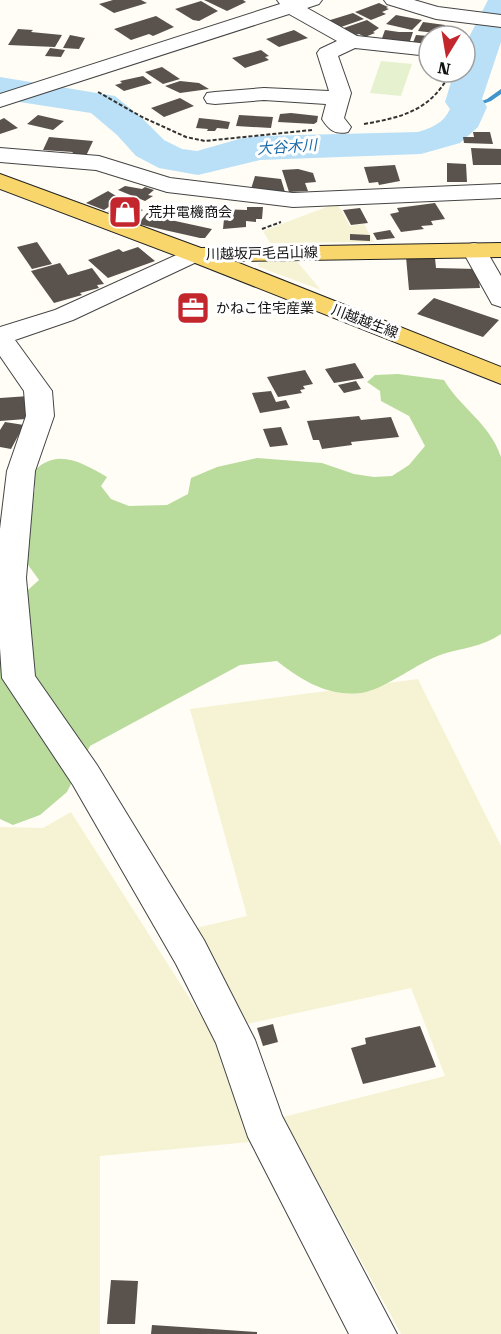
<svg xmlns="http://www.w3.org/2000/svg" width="501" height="1334" viewBox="0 0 501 1334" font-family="'Roboto Serif','Noto Sans JP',serif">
<rect width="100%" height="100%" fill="#fffdf5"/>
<path fill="#f6f3d4" d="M337,203L350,226L364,224L374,242L270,243L263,231Z
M295,259L321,290L259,267L258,264L264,260Z
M418,679L501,846V1334H401L283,1117L445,1076L411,988L247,1024L196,928L247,916L190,709Z
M71,812L213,1035L250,1142L100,1156V1334H0V827L43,828Z"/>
<path fill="#b9dc9c" d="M398,374L444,380C462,410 489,422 501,457V634C483,647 461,648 440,655C418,663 387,687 366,692C332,699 302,681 277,661L240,665L90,746L67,792L40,815L13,825L0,819V592L20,597L39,580L23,558L35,488L30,476C53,446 80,461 107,477L101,486L111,499L129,506L167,505L188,494L191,478L217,467L257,458L322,463L354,474L374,477L392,476L409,465L425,446L409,416L381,401L380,391L367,382L375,375Z"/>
<path fill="#e6f2cf" d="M381,61L412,64L401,96L370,93Z"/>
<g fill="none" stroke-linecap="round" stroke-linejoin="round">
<path fill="#3f96cf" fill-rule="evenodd" d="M501,89V94L491,101L469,109L466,107L487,99Z"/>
<path fill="#b9e0f7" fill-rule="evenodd" d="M488,0H501V42L482,99L487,107L478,127L460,143L421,154L260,160L198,175L159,168L136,156L117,135L91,113L0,99V77L115,96L143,119L164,140L182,149L197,151L239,139L260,136L418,132C431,128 444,123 450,109L445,102L454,72H465V45Z"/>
</g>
<path fill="#5a524d" d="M113,0H141L147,3L114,13L99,4Z
M204,0H243L246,2L227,11Z
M201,1L218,11L199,21L193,20L175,9Z
M379,3L388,7L386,8L389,9L382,12L386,14L371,20L355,12Z
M353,13L364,19L341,27L327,21Z
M396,15L422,20L412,30L386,24Z
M156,16L174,27L153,36L149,34L131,40L114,29Z
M367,20L379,28L373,32L375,33L365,37L359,34L350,37L338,30Z
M423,22L445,25L444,27L456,29L453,35L418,31Z
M18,29L33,30L31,32L62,35L55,47L8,45Z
M294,30L308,38L279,47L266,39Z
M385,30L399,32H413L409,44L381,41Z
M70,35L85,38L79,49L63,48Z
M416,35L429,36V47L412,45Z
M50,48L65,50L61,57L45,56Z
M261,50L269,56L265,57L269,60L245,68L232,58Z
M162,67L180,79L163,84L145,72Z
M143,76L152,83L124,91L115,85L122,83L120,81Z
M180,81L199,83L209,89L180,93L165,86Z
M180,98L194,106L164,117L151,108Z
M291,113L318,116L317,122L314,124L278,122L280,114Z
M38,115L64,121L53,130L27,124Z
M239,115L273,117L271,128L236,126Z
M4,118L18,128L0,134V120Z
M199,118L218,120L230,122L228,129L217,128L215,131H207L208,129L196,128Z
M473,132H490L493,144L464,143L463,137H474Z
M49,137L93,141L86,156L71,155L73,152L43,150Z
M471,148L501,149V165H473Z
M447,163L466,164L467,182H447Z
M395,165L400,181L379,185L378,182L369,183L364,167Z
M298,169L313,173L316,182L305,183L308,191L289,192L282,170Z
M255,176L281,179L285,192L251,189Z
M125,186L142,189L145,187L154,190L148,195L153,196L145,201L118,190Z
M108,191L121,199L104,210L86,203Z
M125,200L141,206L138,208L143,210L130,219L108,212Z
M435,203L445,219L431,221L433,225L421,226L424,229L401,232L390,214L399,212L397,208Z
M247,207H263L262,219H256V222L246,221V227L223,229L224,219H210L211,212H218V209L247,210Z
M360,208L368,223L351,225L343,210Z
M147,213L167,217L166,219L212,229L205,238H200L138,224Z
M390,230L395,238L377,240L373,233Z
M350,234L370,235V241L350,240Z
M37,242L52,264L32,269L17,247Z
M138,247L155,261L108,278L88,260L119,249L123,252Z
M406,257L435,258L436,268L477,269L480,288L409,290Z
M60,263L68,275L92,268L104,284L97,285L99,288L80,293L82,295L54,303L31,271Z
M434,298L499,320L483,337L417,314Z
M355,363L364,378L334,383L325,369Z
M305,370L313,384L303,386L305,389L300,390L302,393L278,397L267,377Z
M356,381L361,389L344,393L338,385Z
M271,391L276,402L286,400L290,408L260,413L252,393Z
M29,396L26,419L0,421V398Z
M359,416L361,420L391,417L399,437L351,442L352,445L322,449L319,440H313L307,421Z
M5,422L24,425L11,449L0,447V430Z
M281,427L288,445L270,447L263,429Z
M273,1024L278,1042L263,1046L257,1028Z
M420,1026L436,1067L363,1084L351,1048L366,1044L365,1038Z
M111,1280L138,1281L135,1324H107Z
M152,1325L257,1332V1334H151Z"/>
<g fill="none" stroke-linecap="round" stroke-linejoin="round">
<g stroke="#444" stroke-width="2">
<path id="minor" d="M277,0H322L319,4L307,8L357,36L429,44V56L355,48L338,56L351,93L344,118L351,127L348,132C335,135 329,130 322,119L326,104L264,100L215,104L207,103L204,98L207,93L215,92L264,88L329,91L317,53L320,49L337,41L289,14L0,107V94L280,4Z
M384,0H414L438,7L501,15V27L436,19L387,4Z
M0,148L99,156L170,178L293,193L501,184V198L293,207L167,192L96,170L0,162Z
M474,243L483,245L501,276V307L492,304L462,250L465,245Z
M194,247L203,249L206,254L203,259L73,320L15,340L52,391L54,416L35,471L26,578L35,676L97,765L204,940L255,1040L282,1116L397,1334H349L248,1137L216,1043L176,964L73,785L2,678L0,648V529L7,471L26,416L24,391L0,356V327L55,310Z"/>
</g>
<g stroke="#222" stroke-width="2">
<path id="major" d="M0,174L201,248L501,243V257L234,261L501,367V384L185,259L0,189Z"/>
</g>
<path stroke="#333" stroke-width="2" stroke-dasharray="4 2" stroke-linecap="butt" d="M98,92L142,117L186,137L205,141L312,130
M364,124C404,117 431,110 451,72
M262,229L281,222"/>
<use href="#minor" fill="#fff" fill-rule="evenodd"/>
<use href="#major" fill="#f9d66b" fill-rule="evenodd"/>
</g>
<defs>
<g id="shop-square" transform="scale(1.725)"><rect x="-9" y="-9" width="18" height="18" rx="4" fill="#c4262e" stroke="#fff"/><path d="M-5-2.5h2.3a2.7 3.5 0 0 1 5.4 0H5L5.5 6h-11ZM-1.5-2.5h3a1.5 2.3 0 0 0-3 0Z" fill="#fff"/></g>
<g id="office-square" transform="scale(1.725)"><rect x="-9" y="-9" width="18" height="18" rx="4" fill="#c4262e" stroke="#fff"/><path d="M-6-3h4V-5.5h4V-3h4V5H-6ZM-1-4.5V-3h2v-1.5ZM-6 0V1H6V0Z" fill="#fff"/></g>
</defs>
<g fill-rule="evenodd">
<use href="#shop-square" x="125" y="212"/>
<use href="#office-square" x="193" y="308"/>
</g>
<g text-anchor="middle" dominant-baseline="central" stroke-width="6" stroke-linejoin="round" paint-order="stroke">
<g font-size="14" fill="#111" stroke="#fff" text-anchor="start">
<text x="148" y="212">荒井電機商会</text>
<text x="216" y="308">かねこ住宅産業</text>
</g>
<g font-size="14" fill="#111" stroke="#fff">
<text transform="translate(262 253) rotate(-1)">川越坂戸毛呂山線</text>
<text transform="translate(365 321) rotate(21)">川越越生線</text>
</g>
<g font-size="15" font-style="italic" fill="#1768a6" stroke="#fff">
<text transform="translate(287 147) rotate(-4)">大谷木川</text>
</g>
</g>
<g transform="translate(447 54) rotate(191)"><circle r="28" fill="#ffffff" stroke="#a0a0a0" stroke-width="1.5"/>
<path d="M0-4.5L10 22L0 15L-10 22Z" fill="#c4262e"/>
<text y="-9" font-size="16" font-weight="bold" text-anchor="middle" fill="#111111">N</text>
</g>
</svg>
